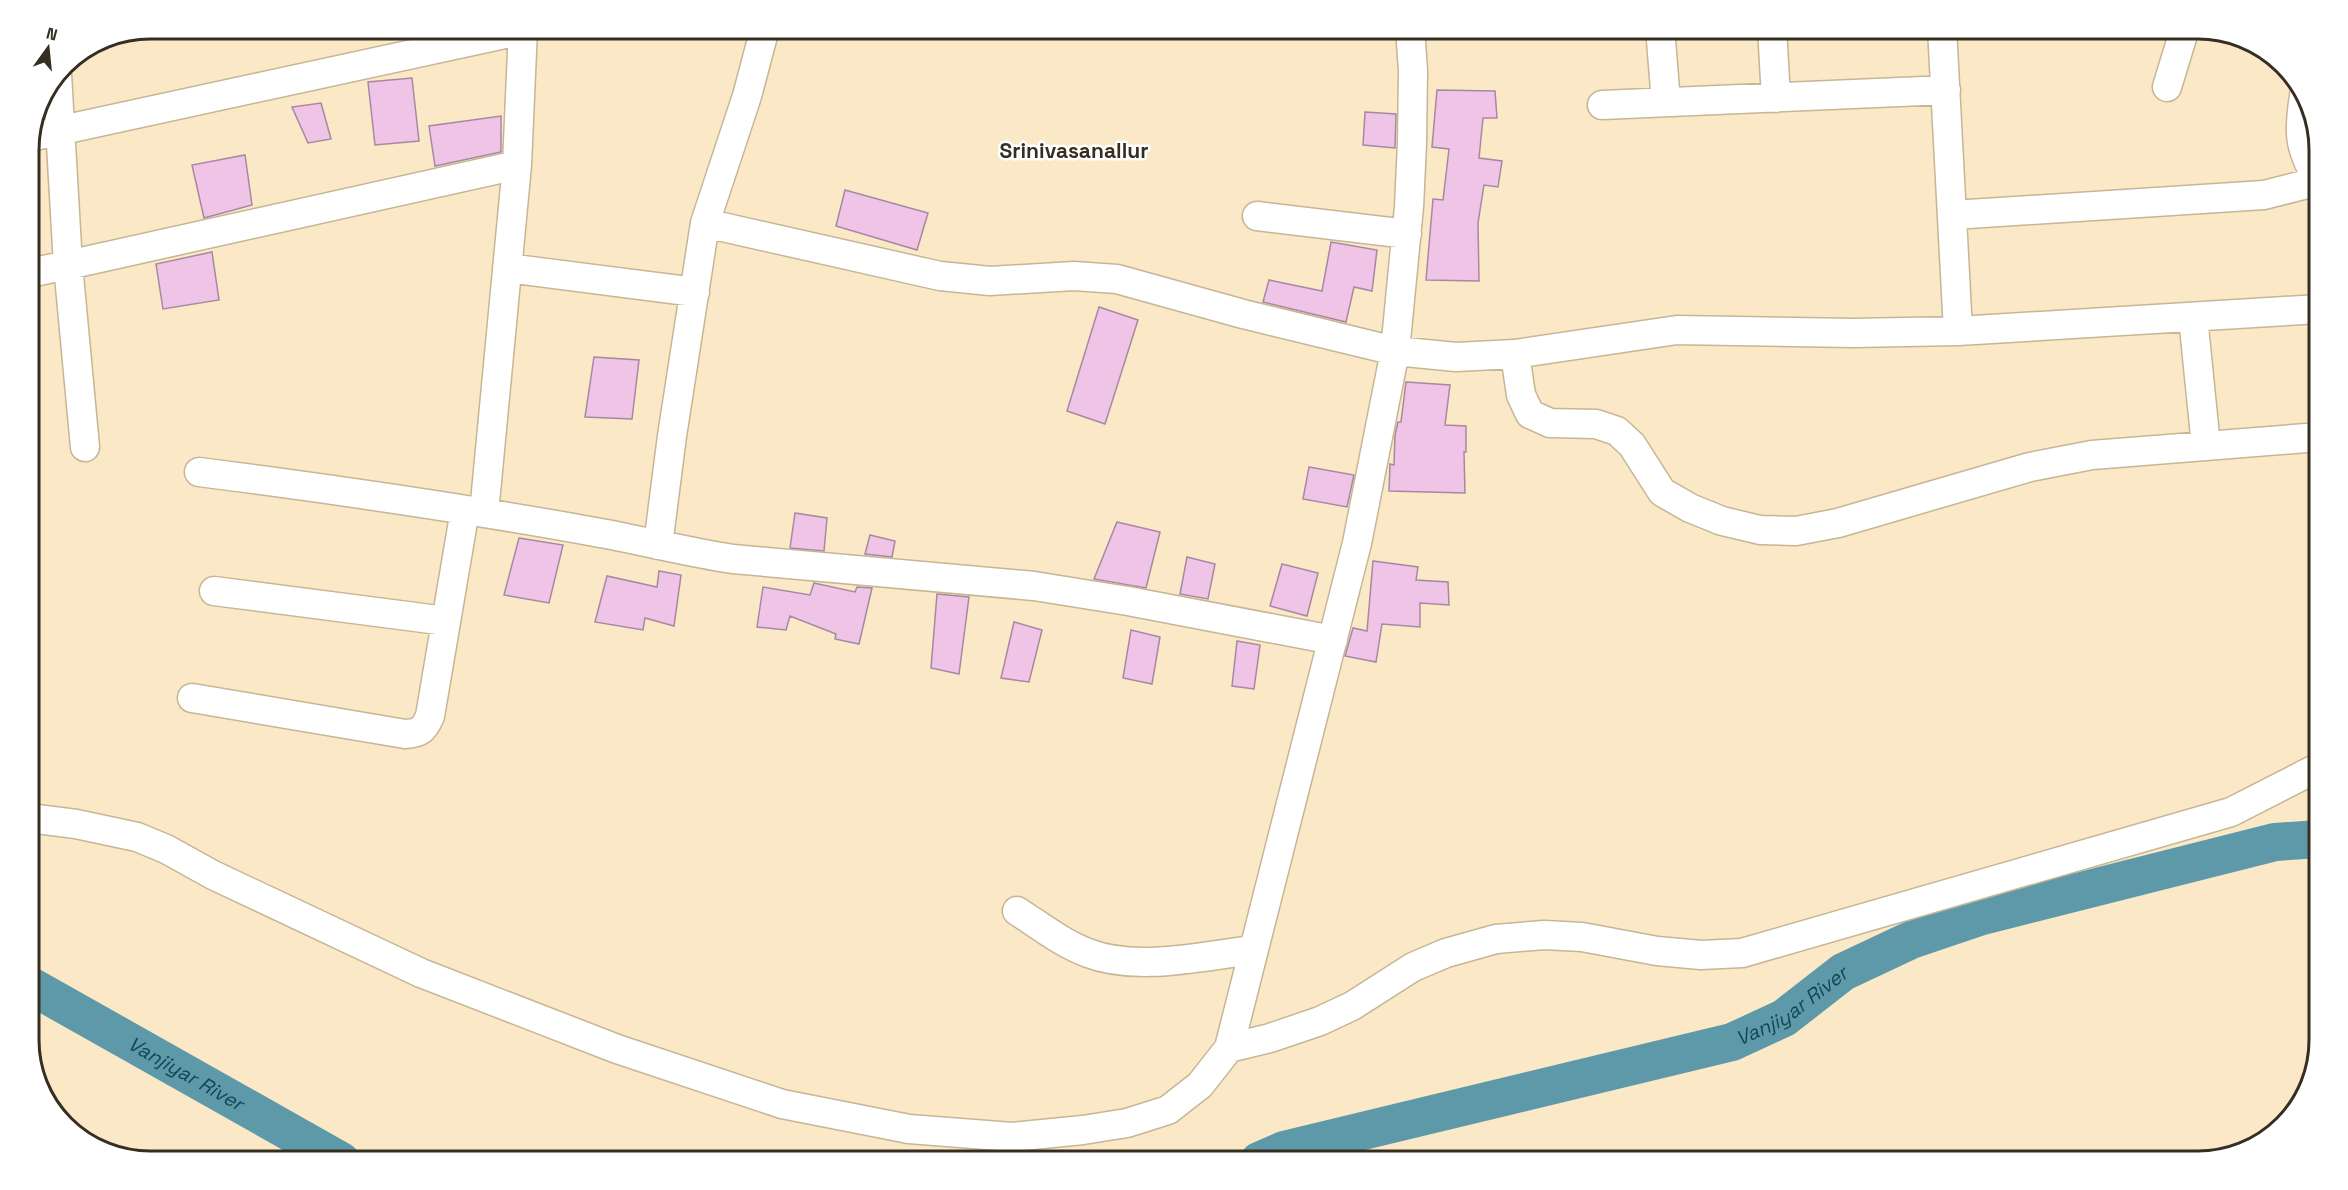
<svg xmlns="http://www.w3.org/2000/svg" width="2348" height="1190" viewBox="0 0 2348 1190" font-family="'Space Grotesk',sans-serif">
<rect width="100%" height="100%" fill="#fae8c7"/>
<g fill="none" stroke-linecap="round" stroke-linejoin="round">
<g stroke="#5d99a9" stroke-width="38">
<path id="s1" d="M29,985L341,1161"/>
<path id="s2" d="M1259,1161L1284,1150L1732,1042L1784,1018L1843,972L1911,940L1982,916L2275,842L2319,839"/>
</g>
</g>
<path fill="#efc4e7" stroke="#a689a1" stroke-width="1.5" d="M412,78L419,141L375,145L368,82Z
M1437,90L1495,91L1497,118H1483L1479,158L1502,161L1498,187L1484,185L1478,223L1479,281L1426,280L1433,199L1443,200L1449,149L1432,147Z
M321,103L331,139L308,143L292,107Z
M1365,112L1396,114L1395,148L1363,145Z
M501,116V152L435,166L429,126Z
M245,155L252,205L204,218L192,165Z
M845,190L928,213L917,250L836,226Z
M1331,242L1377,250L1372,291L1354,287L1346,322L1263,302L1269,280L1322,291Z
M212,252L219,300L163,309L156,264Z
M1099,307L1138,320L1105,424L1067,411Z
M594,357L639,360L632,419L585,417Z
M1406,382L1450,385L1445,425L1466,426V452H1464L1465,493L1389,491L1390,464L1394,465L1395,435L1398,422H1401Z
M1309,467L1354,475L1347,507L1303,499Z
M795,513L827,518L824,551L790,548Z
M1117,522L1160,532L1146,588L1094,579Z
M870,535L895,541L892,557L865,554Z
M519,538L563,545L549,603L504,595Z
M1187,557L1215,564L1208,599L1180,594Z
M1373,561L1418,567L1416,580L1448,582L1449,605L1420,603V627L1382,624L1376,662L1345,656L1353,628L1367,631Z
M1282,564L1318,573L1307,616L1270,606Z
M659,571L681,575L674,626L645,618L643,630L595,622L607,576L657,587Z
M814,583L855,592L857,587L872,588L859,644L835,639L836,634L790,616L786,630L757,627L763,587L810,595Z
M937,594L969,597L959,674L931,668Z
M1014,622L1042,630L1029,682L1001,678Z
M1131,630L1160,637L1152,684L1123,678Z
M1237,641L1260,645L1254,689L1232,686Z"/>
<g fill="none" stroke-linecap="round" stroke-linejoin="round">
<g stroke="#c6b695" stroke-width="31">
<path id="minor" d="M1660,28L1666,102
M1772,28L1776,98
M1942,28L1958,331
M57,74L68,265L517,165
M2167,87L2185,28
M2304,96C2298,134 2299,147 2318,181
M1602,105L1946,90
M30,137L523,30
M1953,215L2264,195L2319,181
M1257,216L1407,234
M705,223L940,276L990,281L1074,276L1117,279L1243,314L1395,351L1456,357L1515,354L1677,330L1853,333L1958,331L2319,309
M507,268L695,292
M29,273L68,265L85,447
M2193,317L2206,446
M1515,354L1521,395L1530,414L1550,423L1596,424L1617,431L1632,445L1662,492L1690,508L1722,521L1760,530L1796,531L1838,523L2030,467L2092,455L2319,437
M199,472C331,489 464,508 595,532C641,540 686,552 733,559L1034,586L1128,601L1333,640
M484,513L517,165L523,28
M658,545L672,436L705,223L747,96L765,28
M214,591L446,621
M192,698L405,734C420,733 424,730 430,716L465,510
M29,818L76,824L137,837L166,849L213,875L421,973L617,1049L782,1104L909,1129L1012,1137L1083,1130L1127,1123L1168,1110L1200,1085L1229,1048L1357,543L1395,351L1409,207L1412,143L1413,71L1410,28
M1017,911C1039,925 1063,944 1088,953C1137,972 1202,956 1253,950
M1229,1048L1270,1038L1320,1021L1352,1006L1413,967L1446,953L1496,939L1544,935L1582,937L1657,951L1701,955L1742,953L2231,812L2319,767"/>
</g>
<use href="#minor" stroke="#fff" stroke-width="28"/>
</g>
<g text-anchor="middle" dominant-baseline="central" stroke-width="5" stroke-linejoin="round" paint-order="stroke">
<g font-size="20" font-style="italic" fill="#124855" stroke="#fff">
<text stroke="none"><textPath href="#s2" startOffset="558">Vanjiyar River</textPath></text>
<text stroke="none"><textPath href="#s1" startOffset="180">Vanjiyar River</textPath></text>
</g>
<g font-size="21" font-weight="bold" fill="#352e21" stroke="#fff">
<text x="1074" y="150">Srinivasanallur</text>
</g>
</g>
<path d="M0 0H2348V1190H0ZM150 39H2198A111 111 0 0 1 2309 150V1040A111 111 0 0 1 2198 1151H150A111 111 0 0 1 39 1040V150A111 111 0 0 1 150 39Z" fill="#fff" fill-rule="evenodd"/>
<path fill="none" stroke="#352e21" stroke-width="3" d="M150 39H2198A111 111 0 0 1 2309 150V1040A111 111 0 0 1 2198 1151H150A111 111 0 0 1 39 1040V150A111 111 0 0 1 150 39Z"/>
<g transform="translate(48 48) rotate(15)" stroke="#ffffff" stroke-width="4.5" paint-order="stroke">
<path d="M0-4.5L10 22L0 15L-10 22Z" fill="#352e21"/>
<text y="-9" font-size="16" font-weight="bold" text-anchor="middle" fill="#352e21">N</text>
</g>
</svg>
